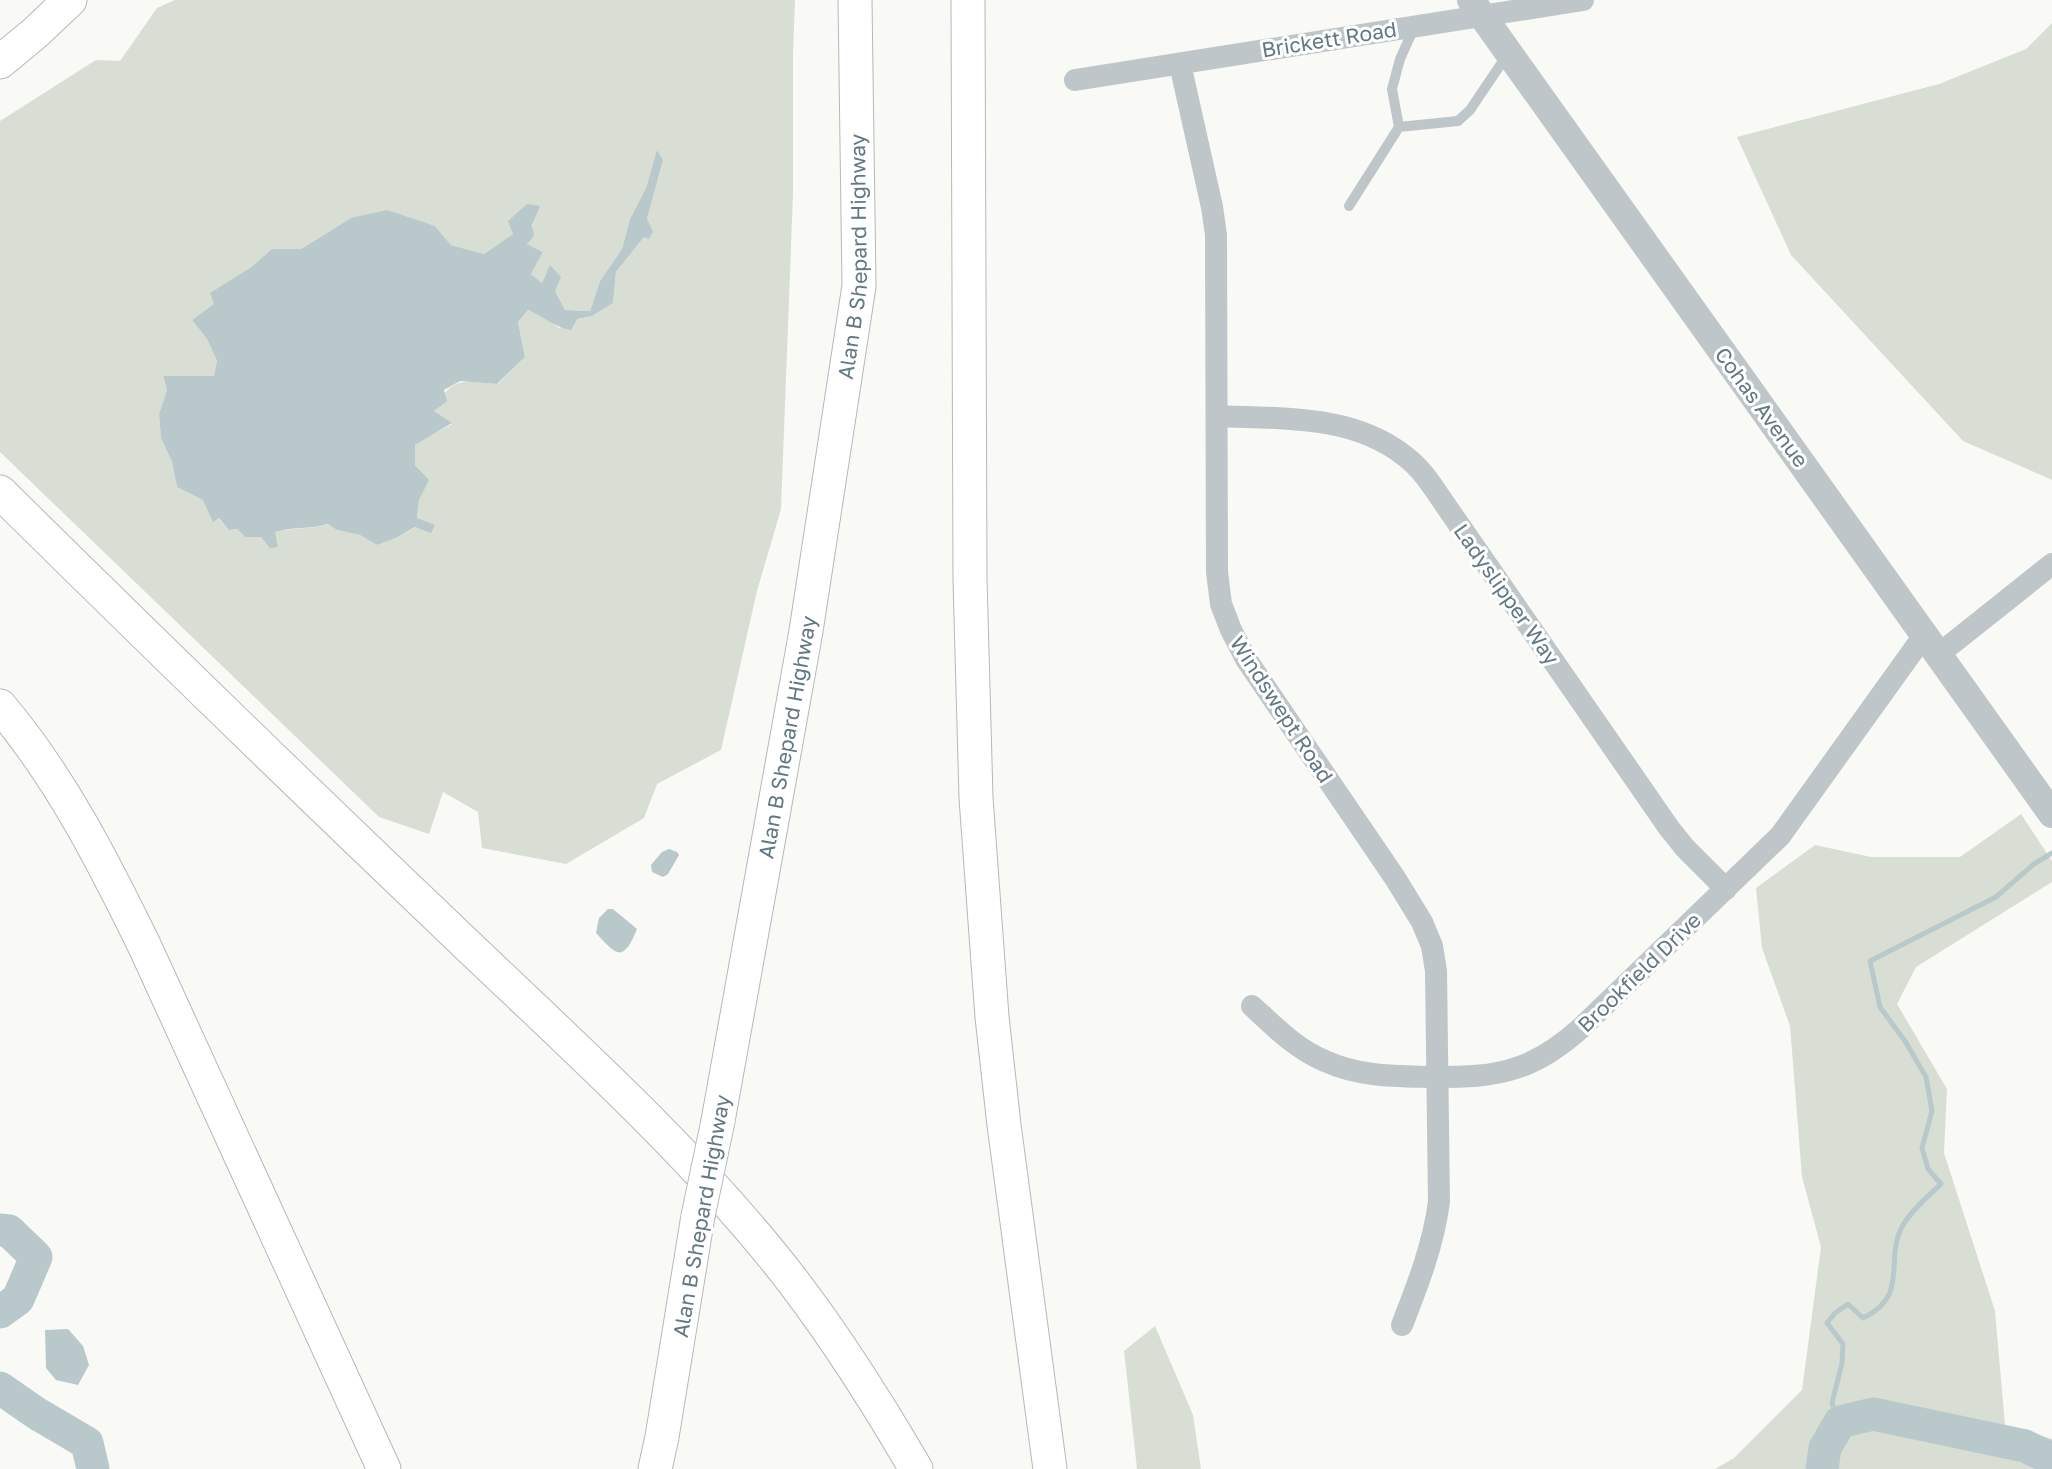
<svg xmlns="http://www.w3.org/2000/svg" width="2052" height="1469" viewBox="0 0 2052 1469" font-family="'Golos Text',sans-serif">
<rect width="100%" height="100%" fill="#f9f9f6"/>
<path fill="#d9ded5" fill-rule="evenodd" d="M175,0H795L793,55V194L781,509L757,591L721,750L657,784L644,818L566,864L482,848L478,812L443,792L429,834L379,817L0,452V121L96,60L120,61L157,8ZM657,151L663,160L647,219L644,237L616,272L613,303L592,316L577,319L559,328L543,316L528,310L518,322L525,357L498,384C461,381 452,375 434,411L452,424L415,444V465L428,480L419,500L416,527L396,538L377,545L360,535L337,530L329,524C314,528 301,528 286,530C271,531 262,537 245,537L237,529L229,530L203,500L177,487L172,462L161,438L159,414L167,390L163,377H214L217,361L207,339L192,320L215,304L211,294L250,268L272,249H301L351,218L435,226L451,245L484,254L513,234L539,206L527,244L543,252L531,274L542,283L550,266L555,291L565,310L590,311L600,281L622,249L630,219L646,188Z
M2052,23V480L1963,441L1791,255L1737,137L1939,84L2026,49Z
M2021,814L2052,861V882L1916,967L1897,1004L1947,1089L1944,1153L1995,1311L2005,1425L2052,1439V1469H1715L1734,1458L1802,1390L1821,1247L1802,1177L1790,1026L1762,948L1756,888L1815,845L1871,857H1960Z
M1155,1326L1193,1415L1201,1469H1137L1124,1351Z"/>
<path fill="#b8c8cb" d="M657,150L663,160L647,219L653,232L649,239L644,237L616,272L613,303L592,316L577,319L571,330C554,327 543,316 528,310L518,322L525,357L497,384L460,381L444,390L447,401L434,411L452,423L415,445V465L429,480L419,500L417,518L435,525L431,533L415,527L396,538L377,545L360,535L337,530L328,524C311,529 292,527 275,532L278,547L270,548L261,537H245L237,529L229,530L219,518L213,522L203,500L177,487L172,462L161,438L159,414L167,390L163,376H214L217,361L207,339L192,320L214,304L210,293L250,268L272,249H301L351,218L387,210L435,226L451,245L484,254L513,234L508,221L527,204L540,206L532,226L534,236L527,244L543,252L531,274L542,283L550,265L561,277L555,291L565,310L590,311L600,281L622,249L630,219L646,188Z
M669,849L677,852L679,855L668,874L663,877L652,872L651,865L662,852Z
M608,909H613L637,929C623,963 617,956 596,933L599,918Z
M68,1329L83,1346L89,1365L78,1385L56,1380L46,1368L45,1330Z"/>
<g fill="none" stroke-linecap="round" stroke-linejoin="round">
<path stroke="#b8c8cb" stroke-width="5" d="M1840,1422L1832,1403L1842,1363L1843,1344L1827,1323L1835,1313L1848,1304L1863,1318C1911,1295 1883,1260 1903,1225C1912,1210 1928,1196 1941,1184L1928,1169L1922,1148L1932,1111L1926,1077L1905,1041L1880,1007L1870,961L1996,897L2034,864L2052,853"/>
<path stroke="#b8c8cb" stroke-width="33" d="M0,1230L9,1231L36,1257L18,1299L0,1312
M0,1388L36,1413L87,1443L93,1469
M1822,1469L1825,1448L1840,1422L1873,1414L2025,1446L2052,1459"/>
<g stroke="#b3b9bc" stroke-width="35">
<g id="motorway">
<path d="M968,0L970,579L976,798L992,1017L1004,1125L1050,1469"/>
<path d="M0,62L35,33L70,0"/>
<path d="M0,492C146,636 293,779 441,920C555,1030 678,1138 777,1261C830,1327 874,1397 916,1469"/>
<path d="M0,706C61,778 104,863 145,947L384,1469"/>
<path id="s1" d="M718,1121L806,631L859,286L855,0"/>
<path d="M655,1469L662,1437L698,1216"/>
</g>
</g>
<path stroke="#bfc6c9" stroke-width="10" d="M1399,127L1392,89L1400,59L1414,28
M1349,206L1399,127L1458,121L1470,110L1507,55"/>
<path stroke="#bfc6c9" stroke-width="22" d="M1180,64L1212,207L1216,235L1217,572L1221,604L1231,630L1246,659L1395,878L1422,922L1432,946L1436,971L1439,1202C1433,1246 1418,1284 1402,1325
M1075,80L1583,0
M1217,416C1281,419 1353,414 1406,457C1422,469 1433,487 1444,503L1669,828L1685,848L1726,889
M1939,654L2052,564
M1252,1006C1275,1027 1296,1049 1325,1061C1360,1077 1396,1076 1433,1077C1463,1077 1491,1077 1519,1067C1543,1059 1563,1044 1581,1028L1780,836L1925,634"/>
<path stroke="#bfc6c9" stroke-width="28" d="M1471,0L2052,814"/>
<use href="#motorway" stroke="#fff" stroke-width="33"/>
<g stroke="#b3b9bc" stroke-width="35" stroke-linecap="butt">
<path id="motorway-bridge" d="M698,1216L718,1121"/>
</g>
<use href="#motorway-bridge" stroke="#fff" stroke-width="33"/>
</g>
<g text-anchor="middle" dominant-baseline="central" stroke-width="6" stroke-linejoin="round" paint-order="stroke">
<g font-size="21" fill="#627883" stroke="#fff">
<text transform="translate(1329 39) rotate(-9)">Brickett Road</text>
<text stroke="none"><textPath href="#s1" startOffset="876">Alan B Shepard Highway</textPath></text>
<text transform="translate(1762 407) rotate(54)">Cohas Avenue</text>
<text transform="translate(1507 594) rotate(55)">Ladyslipper Way</text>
<text transform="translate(1282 709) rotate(57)">Windswept Road</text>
<text stroke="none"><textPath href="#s1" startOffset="390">Alan B Shepard Highway</textPath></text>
<text transform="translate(1639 972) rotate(-44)">Brookfield Drive</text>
<text transform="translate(701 1216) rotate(-80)">Alan B Shepard Highway</text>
</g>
</g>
</svg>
